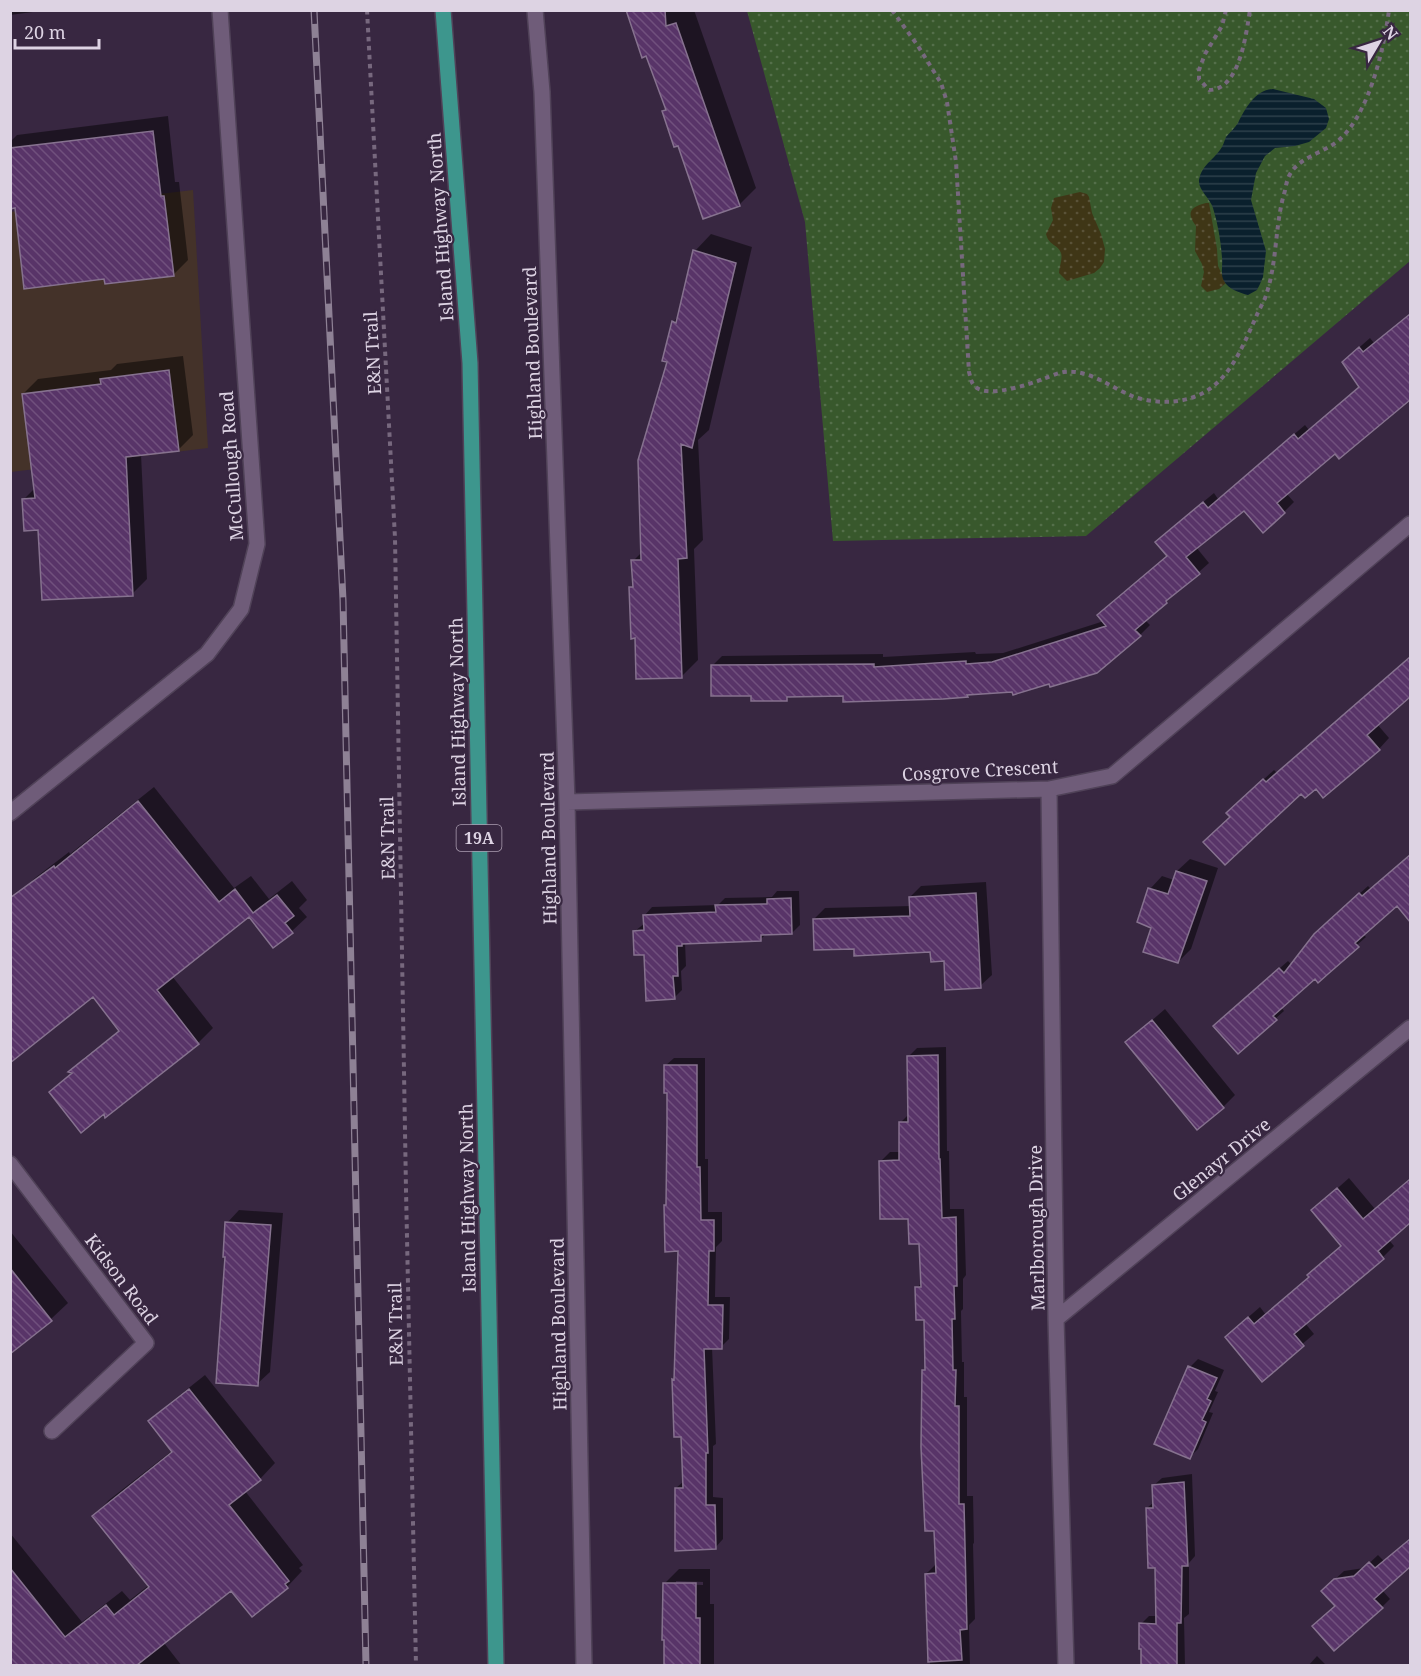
<svg xmlns="http://www.w3.org/2000/svg" width="1421" height="1676" viewBox="0 0 1421 1676" font-family="'Noto Serif',serif">
<defs>
<pattern id="grass-dots" width="8" height="8" patternUnits="userSpaceOnUse" patternTransform="scale(1.5)"><rect width="8" height="8" fill="#38582c"/><path d="M2 2h.1M6 6h.1" fill="none" stroke="#546f4a" stroke-width="1.8" stroke-linecap="round"/></pattern>
<pattern id="sand-dots" width="8" height="8" patternUnits="userSpaceOnUse" patternTransform="scale(1.5)"><rect width="8" height="8" fill="#3f3616"/><path d="M2 2h.1M6 6h.1" fill="none" stroke="#5a5238" stroke-width="1.8" stroke-linecap="round"/></pattern>
<pattern id="water-rules" width="6" height="5" patternUnits="userSpaceOnUse" patternTransform="scale(1.5)"><rect width="6" height="5" fill="#0a202d"/><path d="M0 2.5h6" fill="none" stroke="#2d404b"/></pattern>
<pattern id="building-back-hatch" width="6" height="6" patternUnits="userSpaceOnUse" patternTransform="scale(1.5)"><rect width="6" height="6" fill="#583468"/><path d="M-1 5l2 2M0 0l6 6M5-1l2 2" fill="none" stroke="#70507d"/></pattern>
</defs>
<rect width="100%" height="100%" fill="#382741"/>
<path fill="#443229" d="M193,190L208,448L11,472L10,212Z"/>
<path fill="url(#grass-dots)" d="M747,11H1410V261L1086,536L833,541L805,222Z"/>
<path fill="url(#sand-dots)" d="M1080,192L1087,194L1089,197L1092,213L1101,234L1105,249L1104,262L1100,268L1094,273L1067,281L1059,273C1059,267 1063,259 1061,253C1058,244 1049,246 1046,234L1053,220L1051,208L1054,198Z
M1206,203H1209L1217,249L1218,266L1226,283L1219,289L1207,292L1201,286L1204,272L1202,264L1195,251L1196,226C1186,213 1190,207 1206,203Z"/>
<path fill="url(#water-rules)" d="M1273,89L1314,99L1326,108L1329,119L1326,128L1309,142L1295,146L1275,148L1265,156L1256,173L1251,200L1266,251L1263,277L1260,284L1257,290L1248,295C1240,293 1228,289 1224,281C1220,274 1223,266 1222,258C1221,242 1218,224 1213,208C1210,198 1198,190 1199,180C1201,166 1213,160 1220,150C1223,146 1224,142 1226,137C1230,132 1235,128 1238,123C1245,109 1255,90 1273,89Z"/>
<path fill="#0007" fill-rule="evenodd" d="M10,10H48L10,15Z
M628,10H694L756,188L739,205L678,144L663,112L667,109L646,54L631,21H629Z
M168,116L175,182H179L188,260L173,275L106,277L17,206L10,207V142L17,135Z
M711,234L752,247L709,430L698,440L703,540L694,549L698,660L681,677L637,636L631,588L634,584L633,561L643,551L673,322L679,316L695,251Z
M1410,314V397L1339,457L1335,452L1286,493L1294,502L1284,512L1244,509L1196,547L1209,563L1145,620L1150,625L1140,635L1013,690L970,693L967,696L844,694L791,695L786,700L752,695L712,666L722,656L883,654V657L975,652L976,654L1003,653L1104,621L1168,555L1167,532L1214,493L1218,499L1305,425L1309,430L1360,386L1354,352L1370,338L1374,343Z
M183,356L193,435L178,450L141,454L147,579L132,594L40,528L24,499L35,488L23,394L38,379L111,370L117,364Z
M1410,656V700L1408,697L1377,724L1389,738L1379,749L1316,787L1232,816L1238,803L1274,770L1277,773Z
M154,787L234,888L251,876L269,899L292,881L307,900L299,908L307,917L292,931L273,945L250,915L172,976L213,1028L198,1043L51,1092L73,1072L71,1071L85,1057L120,1030L23,890L35,878L69,852L70,854Z
M1410,855V897L1400,907L1397,904L1363,934L1366,937L1318,980L1315,977L1281,1007L1284,1011L1238,1052L1223,1018L1288,961L1292,965L1324,926L1368,886L1371,889Z
M1190,859L1218,868L1191,949L1178,962L1153,927L1150,889L1162,876L1174,880L1177,871Z
M986,882L992,975L980,986L932,950L856,947L814,919L825,908L911,906L910,897L921,886Z
M777,891H799L800,925L792,933H767L760,940L685,942L686,966L681,971L682,990L674,998L646,953L635,931L645,923L644,916L652,907L718,905L725,898L772,897Z
M1165,1009L1235,1095L1223,1107L1127,1042Z
M946,1047L947,1151H949L950,1209H964L966,1275L963,1279V1309L961,1311L962,1362H964V1397H967V1496H973L974,1543L973,1544L975,1619L969,1625L970,1666H930L926,1574L935,1565H937L923,1370L926,1367L925,1319L917,1288L922,1282L921,1243L881,1161L890,1152H901L900,1123L909,1114L908,1057L917,1048Z
M674,1058H705V1159H708V1212H722V1241L716,1247L715,1297H730L729,1339L721,1347H712L716,1444L713,1446V1497L723,1498V1539L715,1548L676,1488L684,1481L682,1436L673,1380L675,1378L680,1250L668,1204V1091L665,1066Z
M1349,1178L1375,1209L1410,1178V1221L1389,1240L1394,1246L1383,1257L1305,1323L1314,1334L1262,1379L1238,1326L1260,1307L1266,1315L1310,1276L1343,1245L1313,1210Z
M239,1210L283,1213L270,1372L257,1384L226,1255L227,1223Z
M10,1231L68,1303L51,1319L10,1352Z
M1198,1359L1224,1370L1215,1391L1218,1392L1209,1412L1213,1413L1198,1449L1189,1458L1190,1367Z
M205,1375L275,1463L260,1479L245,1491L303,1565L299,1568L302,1571L287,1587L231,1589L164,1643L182,1666H10V1533L82,1622L122,1591L130,1600L149,1585L94,1516L109,1500L173,1450L150,1421L166,1406Z
M1192,1474L1195,1556L1189,1563V1614L1184,1618L1185,1666H1142L1141,1624L1149,1616H1157V1566L1147,1508L1154,1502L1153,1486L1162,1478Z
M1410,1539V1565L1382,1590L1390,1599L1382,1607L1336,1606L1331,1583L1344,1571L1364,1568L1378,1555L1384,1561Z
M679,1569H710V1604H714V1666H665L664,1584ZM676,1581L703,1582V1585L676,1584Z
M1317,1656L1327,1666H1308Z"/>
<path fill="url(#building-back-hatch)" stroke="#86728f" stroke-width="1.5" d="M626,10H665L666,26L676,23L740,206L703,219L678,146L674,147L662,111L666,110L646,56L642,58Z
M153,131L161,196H164L174,276L105,284L104,279L24,289L15,208L10,209V148Z
M693,250L736,263L692,448L681,444L687,558L678,559L682,678L636,679L635,638L631,639L629,587H633L631,560H641L638,460L667,362L662,361L672,321L676,323Z
M1410,314V400L1339,459L1335,454L1277,503L1285,513L1263,533L1244,511L1186,557L1200,574L1166,601L1167,603L1135,630L1141,636L1097,673L1050,687L1049,684L1013,695L1012,692L967,695L968,697L943,699L843,702V696L787,697V701H751V696H711V665L874,664V667L966,661V664L992,662L1106,626L1097,615L1167,556L1155,542L1203,502L1208,508L1294,434L1298,439L1359,387L1342,362L1359,347L1363,352Z
M169,370L179,451L126,457L133,596L42,600L38,530L24,531L22,499L35,498L22,394L101,384L100,379Z
M1410,657V697L1367,735L1380,750L1323,798L1316,789L1305,798L1301,794L1225,865L1203,842L1230,817L1226,813L1263,779L1266,782Z
M138,801L219,902L235,889L253,913L277,895L294,916L285,923L293,933L273,948L249,917L157,990L199,1044L105,1118L104,1114L81,1133L49,1092L72,1073L68,1072L119,1031L93,997L10,1063V898L54,866L55,868Z
M1410,855V922L1397,906L1355,943L1359,947L1328,974L1318,983L1315,979L1273,1016L1277,1020L1238,1054L1213,1026L1279,968L1284,973L1314,934L1359,893L1362,896Z
M1176,871L1207,881L1178,963L1143,952L1151,928L1137,922L1148,888L1168,894Z
M976,893L981,988L945,990L944,961L931,962L930,952L854,956V949L814,950L813,919L910,916L909,897Z
M791,898L792,934L761,935V941L682,944V946H677L678,976H673L675,999L646,1001L644,955H634L633,931L644,930L643,915L716,912L715,905L767,904V899Z
M1152,1020L1224,1108L1197,1130L1125,1042Z
M938,1055L939,1159H940L942,1218L956,1217L957,1286H954L955,1319H952L953,1370H956L955,1406H959V1504H964L967,1629L960,1630L962,1660L928,1662L925,1574L936,1573L934,1531H925L921,1447L922,1370H925L924,1320H916L915,1287H921L919,1244H909L908,1219H880L879,1161L899,1160V1122H908L907,1056Z
M664,1065H697V1167H700L701,1220H714V1251H709L708,1305H723L722,1349H704L708,1453H706V1505H715L716,1549L675,1551V1488H683L681,1437H674L672,1379L674,1380L678,1251L665,1252L664,1205H666L667,1123V1093H664Z
M1410,1179V1223L1378,1251L1384,1259L1294,1334L1304,1346L1262,1382L1225,1337L1248,1317L1254,1324L1309,1277L1307,1275L1341,1246L1311,1210L1337,1188L1363,1219Z
M225,1222L271,1225L258,1386L216,1383L225,1257H223Z
M10,1268L52,1321L10,1354Z
M1188,1366L1217,1378L1207,1399L1211,1401L1202,1420L1206,1422L1190,1459L1154,1444Z
M189,1389L261,1480L229,1505L289,1581L285,1584L288,1588L252,1617L231,1591L137,1665H10V1568L65,1637L106,1605L114,1615L149,1587L92,1516L172,1452L148,1421Z
M1184,1482L1188,1566H1182L1181,1623H1177V1665H1141V1649H1139V1623L1156,1624L1155,1568H1148L1146,1508H1153L1152,1485Z
M1410,1539V1567L1374,1599L1383,1608L1334,1651L1312,1626L1335,1606L1321,1591L1334,1579L1354,1576L1369,1562L1375,1568Z
M663,1583H696V1618H700V1665H664V1640H662Z"/>
<g fill="none" stroke-linecap="round" stroke-linejoin="round">
<g stroke="#504258" stroke-width="18">
<path id="street" d="M535,10L542,92L567,802L584,1666
M1049,789L1056,1319L1066,1666
M567,802L1049,789L1112,776L1410,524
M10,813L207,654L241,609L257,544L220,10
M10,1164L146,1343L52,1431
M1056,1319L1410,1028"/>
</g>
<g stroke="#504258" stroke-width="18">
<path id="primary" d="M443,10L470,363L496,1666"/>
</g>
<path stroke="#77687e" stroke-width="4" stroke-dasharray="4.5 4.5" stroke-linecap="butt" d="M367,10L395,538L406,1190L416,1666
M892,10L918,46L941,83L947,102L956,162L969,372C971,379 971,384 977,388C990,397 1028,385 1043,379C1049,377 1057,373 1064,372C1089,369 1110,387 1132,396C1150,403 1175,404 1194,397C1228,385 1242,348 1256,317C1259,309 1265,301 1267,292C1277,261 1275,226 1284,194C1286,188 1286,182 1289,176C1298,157 1324,153 1339,140C1369,114 1384,49 1389,10
M1226,10L1222,26L1205,54L1199,70V79L1209,90C1240,90 1246,34 1250,10"/>
<use href="#street" stroke="#6f5c79" stroke-width="15"/>
<use href="#primary" stroke="#3d968d" stroke-width="15"/>
<g stroke="#8e8195" stroke-width="7">
<path id="rail" d="M314,10L343,600L366,1666"/>
</g>
<use href="#rail" stroke="#382741" stroke-width="4.5" stroke-dasharray="14" stroke-linecap="butt"/>
</g>
<g text-anchor="middle" dominant-baseline="central" stroke-width="4.5" stroke-linejoin="round" paint-order="stroke">
<rect fill="#382741" stroke="#ac9fb2" stroke-width="1.5" x="456.5" y="825" width="45" height="26" rx="4.5"/>
<g font-size="16" font-weight="bold" fill="#ddd3e3">
<text x="479" y="838">19A</text>
</g>
<g font-size="18" fill="#ddd3e3" stroke="#382741">
<text transform="translate(440 227) rotate(-94)">Island Highway North</text>
<text transform="translate(372 353) rotate(-93)">E&amp;N Trail</text>
<text transform="translate(532 353) rotate(-92)">Highland Boulevard</text>
<text transform="translate(231 466) rotate(-94)">McCullough Road</text>
<text transform="translate(457 712) rotate(-91)">Island Highway North</text>
<text transform="translate(980 770) rotate(-3)">Cosgrove Crescent</text>
<text transform="translate(387 838) rotate(-91)">E&amp;N Trail</text>
<text transform="translate(548 838) rotate(-91)">Highland Boulevard</text>
<text transform="translate(1221 1159) rotate(-39)">Glenayr Drive</text>
<text transform="translate(467 1198) rotate(-91)">Island Highway North</text>
<text transform="translate(1036 1228) rotate(-91)">Marlborough Drive</text>
<text transform="translate(122 1279) rotate(53)">Kidson Road</text>
<text transform="translate(395 1324) rotate(-91)">E&amp;N Trail</text>
<text transform="translate(558 1324) rotate(-91)">Highland Boulevard</text>
</g>
</g>
<rect width="1421" height="1676" fill="none" stroke="#ddd3e3" stroke-width="24"/>
<g transform="translate(1379 42) rotate(51)" stroke="#382741" stroke-width="4.5" paint-order="stroke">
<path d="M0-4.5L10 22L0 15L-10 22Z" fill="#ddd3e3"/>
<text y="-9" font-size="16" font-weight="bold" text-anchor="middle" fill="#ddd3e3">N</text>
</g>
<path d="M15 39v9h84v-9" fill="none" stroke="#ddd3e3" stroke-width="3"/>
<text x="24" y="39" font-size="18" fill="#ddd3e3" stroke="#382741" stroke-width="4.5" paint-order="stroke">20 m</text>
</svg>
